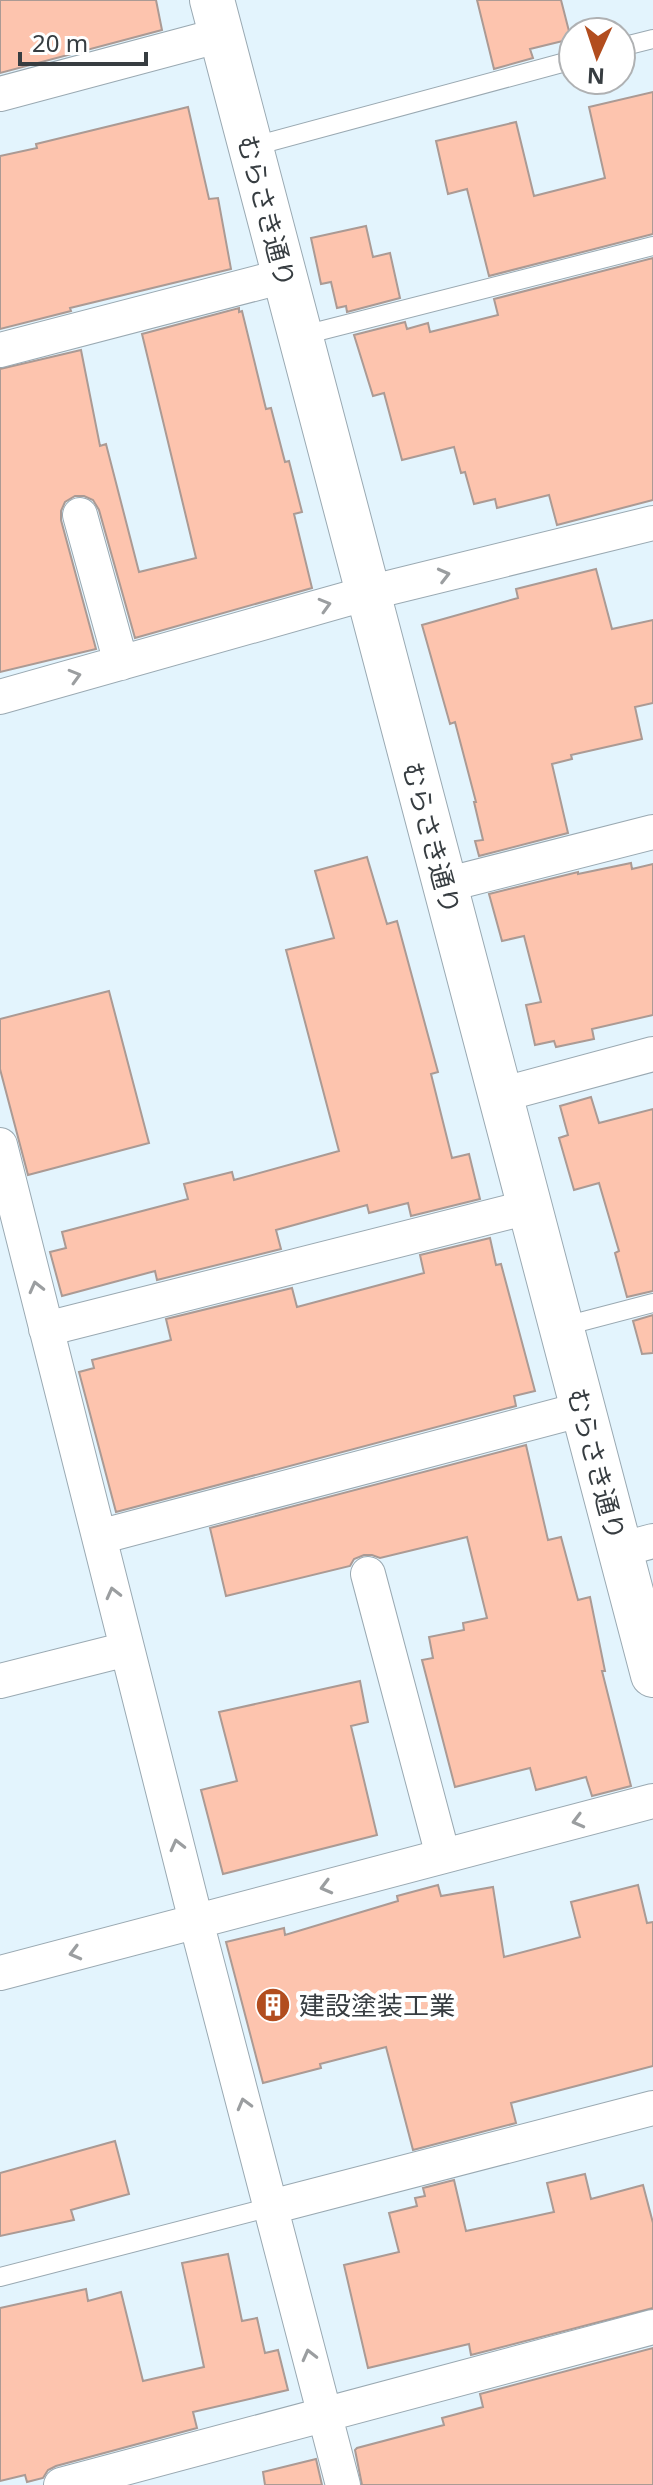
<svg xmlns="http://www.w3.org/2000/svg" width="653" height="2485" viewBox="0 0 653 2485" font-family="'Noto Sans','Noto Sans JP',sans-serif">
<rect width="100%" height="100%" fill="#e3f4fd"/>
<path fill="#fdc4ae" stroke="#ab9a94" stroke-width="2" d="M0,0H156L162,30L0,73Z
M477,0H561L571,39L530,49L533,58L494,69Z
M653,92V234L489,276L467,189L448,194L436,141L516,122L534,196L605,178L589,107Z
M188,107L209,199L218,198L231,269L70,308L71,311L0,329V156L37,148L36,144Z
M366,226L373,257L390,253L400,298L347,312L346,306L337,308L331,282L321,284L311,238Z
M653,258V500L557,525L549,495L497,508L495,499L474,504L465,472L461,473L454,447L402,460L384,393L373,396L354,335L405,322L407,329L428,323L430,332L498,315L494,299Z
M239,308V312L242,311L266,409L271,408L285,462L289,461L302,512L294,514L312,588L135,638L99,510L93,500L84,496H75L65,502L61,511V520L96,649L0,672V369L81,350L100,446L106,444L139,572L196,558L142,334Z
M596,569L612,629L653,620V703L635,707L642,739L571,755L572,759L552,764L568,833L479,856L475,841L483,840L474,802H476L455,722L450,724L422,625L518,598L516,589Z
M367,857L387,924L397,921L438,1072L431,1074L452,1158L469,1154L480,1199L411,1216L408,1203L369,1213L367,1205L276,1230L281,1249L157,1280L155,1271L62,1296L50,1252L66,1248L62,1232L188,1199L184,1184L232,1172L234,1180L339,1151L286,950L334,938L315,871Z
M631,863L632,869L653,864V1015L592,1029L594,1039L556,1047L554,1041L535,1045L526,1005L541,1002L524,936L502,941L489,894L578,872V874Z
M109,991L149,1143L28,1175L0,1069V1019Z
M591,1097L599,1123L653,1109V1291L627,1297L615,1253L619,1251L599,1183L574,1190L559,1138L568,1135L560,1106Z
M490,1238L496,1265L501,1264L535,1391L514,1396L516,1406L116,1512L79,1372L94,1368L92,1360L171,1340L166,1319L292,1288L297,1307L424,1273L420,1255Z
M653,1315V1353L642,1354L633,1321Z
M526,1445L548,1540L561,1537L578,1600L590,1597L605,1671H602L631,1786L592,1796L586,1777L536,1790L530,1768L455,1787L422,1660L433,1658L429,1637L464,1630L463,1623L487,1618L467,1537L380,1558L372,1555H364L354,1559L350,1566L226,1596L210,1528Z
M360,1681L368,1722L351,1726L377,1835L223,1874L201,1790L237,1781L219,1712Z
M438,1885L441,1896L493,1887L504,1957L580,1937L571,1902L638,1885L647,1923L653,1922V2066L511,2103L516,2123L413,2150L386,2047L320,2064L321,2068L263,2083L226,1942L284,1928L285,1935L398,1901L397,1896Z
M115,2141L129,2194L71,2210L74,2220L0,2236V2173Z
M585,2174L591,2199L643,2185L653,2223V2308L471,2355L469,2344L368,2368L344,2265L399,2252L389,2213L417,2206L415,2198L425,2196L423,2188L454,2180L466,2231L554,2212L547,2183Z
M228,2254L242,2321L257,2318L265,2353L278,2350L288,2390L193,2412L197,2428L56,2466L48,2470L43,2478L27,2482L25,2475L0,2481V2308L86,2289L88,2301L121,2292L143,2381L204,2367L182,2263Z
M653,2348V2485H362L355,2450L357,2448L444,2425L442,2418L483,2407L480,2394Z
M316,2459L322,2485H265L263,2472Z"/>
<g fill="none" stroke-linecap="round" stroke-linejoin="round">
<g stroke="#9aa9b2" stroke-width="20">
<path id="service" d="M621,47L653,39
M251,147L573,60
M300,336L653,246
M561,1327L653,1303
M0,2277L271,2207"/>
</g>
<g stroke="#9aa9b2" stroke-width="36">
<path id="minor" d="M0,94L221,35
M0,350L284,276
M80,515L121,663
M0,697L368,593L653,523
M445,885L653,832
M500,1095L653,1054
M0,1145L196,1921L343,2485
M46,1329L529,1207
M99,1537L583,1409
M620,1550L653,1541
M368,1574L443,1856
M0,1681L127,1649
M0,1973L653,1801
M271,2207L653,2108
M61,2485L653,2327"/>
</g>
<g stroke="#9aa9b2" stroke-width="46">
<path id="tertiary" d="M212,0L653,1675"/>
</g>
<use href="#service" stroke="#fff" stroke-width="18"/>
<use href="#minor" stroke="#fff" stroke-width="34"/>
<use href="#tertiary" stroke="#fff" stroke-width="44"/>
</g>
<defs><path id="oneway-chevron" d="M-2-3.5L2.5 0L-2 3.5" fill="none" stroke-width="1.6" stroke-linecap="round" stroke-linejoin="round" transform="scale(2)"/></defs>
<g stroke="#9b9ea0">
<use href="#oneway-chevron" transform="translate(444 575) rotate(-14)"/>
<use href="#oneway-chevron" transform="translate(325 605) rotate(-16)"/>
<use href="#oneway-chevron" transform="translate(75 676) rotate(-16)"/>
<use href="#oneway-chevron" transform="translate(36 1287) rotate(-104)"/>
<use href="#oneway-chevron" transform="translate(113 1593) rotate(-104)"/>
<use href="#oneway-chevron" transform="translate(578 1821) rotate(165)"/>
<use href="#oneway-chevron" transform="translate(177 1845) rotate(-104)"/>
<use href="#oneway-chevron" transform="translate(326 1887) rotate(165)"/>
<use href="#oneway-chevron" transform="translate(75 1953) rotate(165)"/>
<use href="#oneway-chevron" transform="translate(244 2104) rotate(-105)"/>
<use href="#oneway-chevron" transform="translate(309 2355) rotate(-104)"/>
</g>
<defs>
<g id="building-disc" transform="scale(1.8)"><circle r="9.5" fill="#b24d1e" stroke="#fff"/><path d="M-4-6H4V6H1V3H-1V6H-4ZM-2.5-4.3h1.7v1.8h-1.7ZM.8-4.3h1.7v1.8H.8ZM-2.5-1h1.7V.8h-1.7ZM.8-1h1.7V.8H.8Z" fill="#fff"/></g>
</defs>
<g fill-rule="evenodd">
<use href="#building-disc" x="273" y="2005"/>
</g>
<g text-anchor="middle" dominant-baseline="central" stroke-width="8" stroke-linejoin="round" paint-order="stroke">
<g font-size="26" fill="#373d41" stroke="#fff">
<text transform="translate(267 211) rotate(75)">むらさき通り</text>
<text transform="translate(432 838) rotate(75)">むらさき通り</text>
<text transform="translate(597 1464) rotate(75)">むらさき通り</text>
</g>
<g font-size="26" fill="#373d41" stroke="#fff" text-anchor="start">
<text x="299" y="2005">建設塗装工業</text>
</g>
</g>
<g transform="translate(597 56) rotate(183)"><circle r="38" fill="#ffffff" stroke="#afb1b3" stroke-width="2"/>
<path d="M0-6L14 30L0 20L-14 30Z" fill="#b24d1e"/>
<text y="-12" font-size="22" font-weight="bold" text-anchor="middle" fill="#373d41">N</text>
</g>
<path d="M20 52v12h126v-12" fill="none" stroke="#373d41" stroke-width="4"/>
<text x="32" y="52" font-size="24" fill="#373d41" stroke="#ffffff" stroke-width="6" paint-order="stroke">20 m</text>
</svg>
